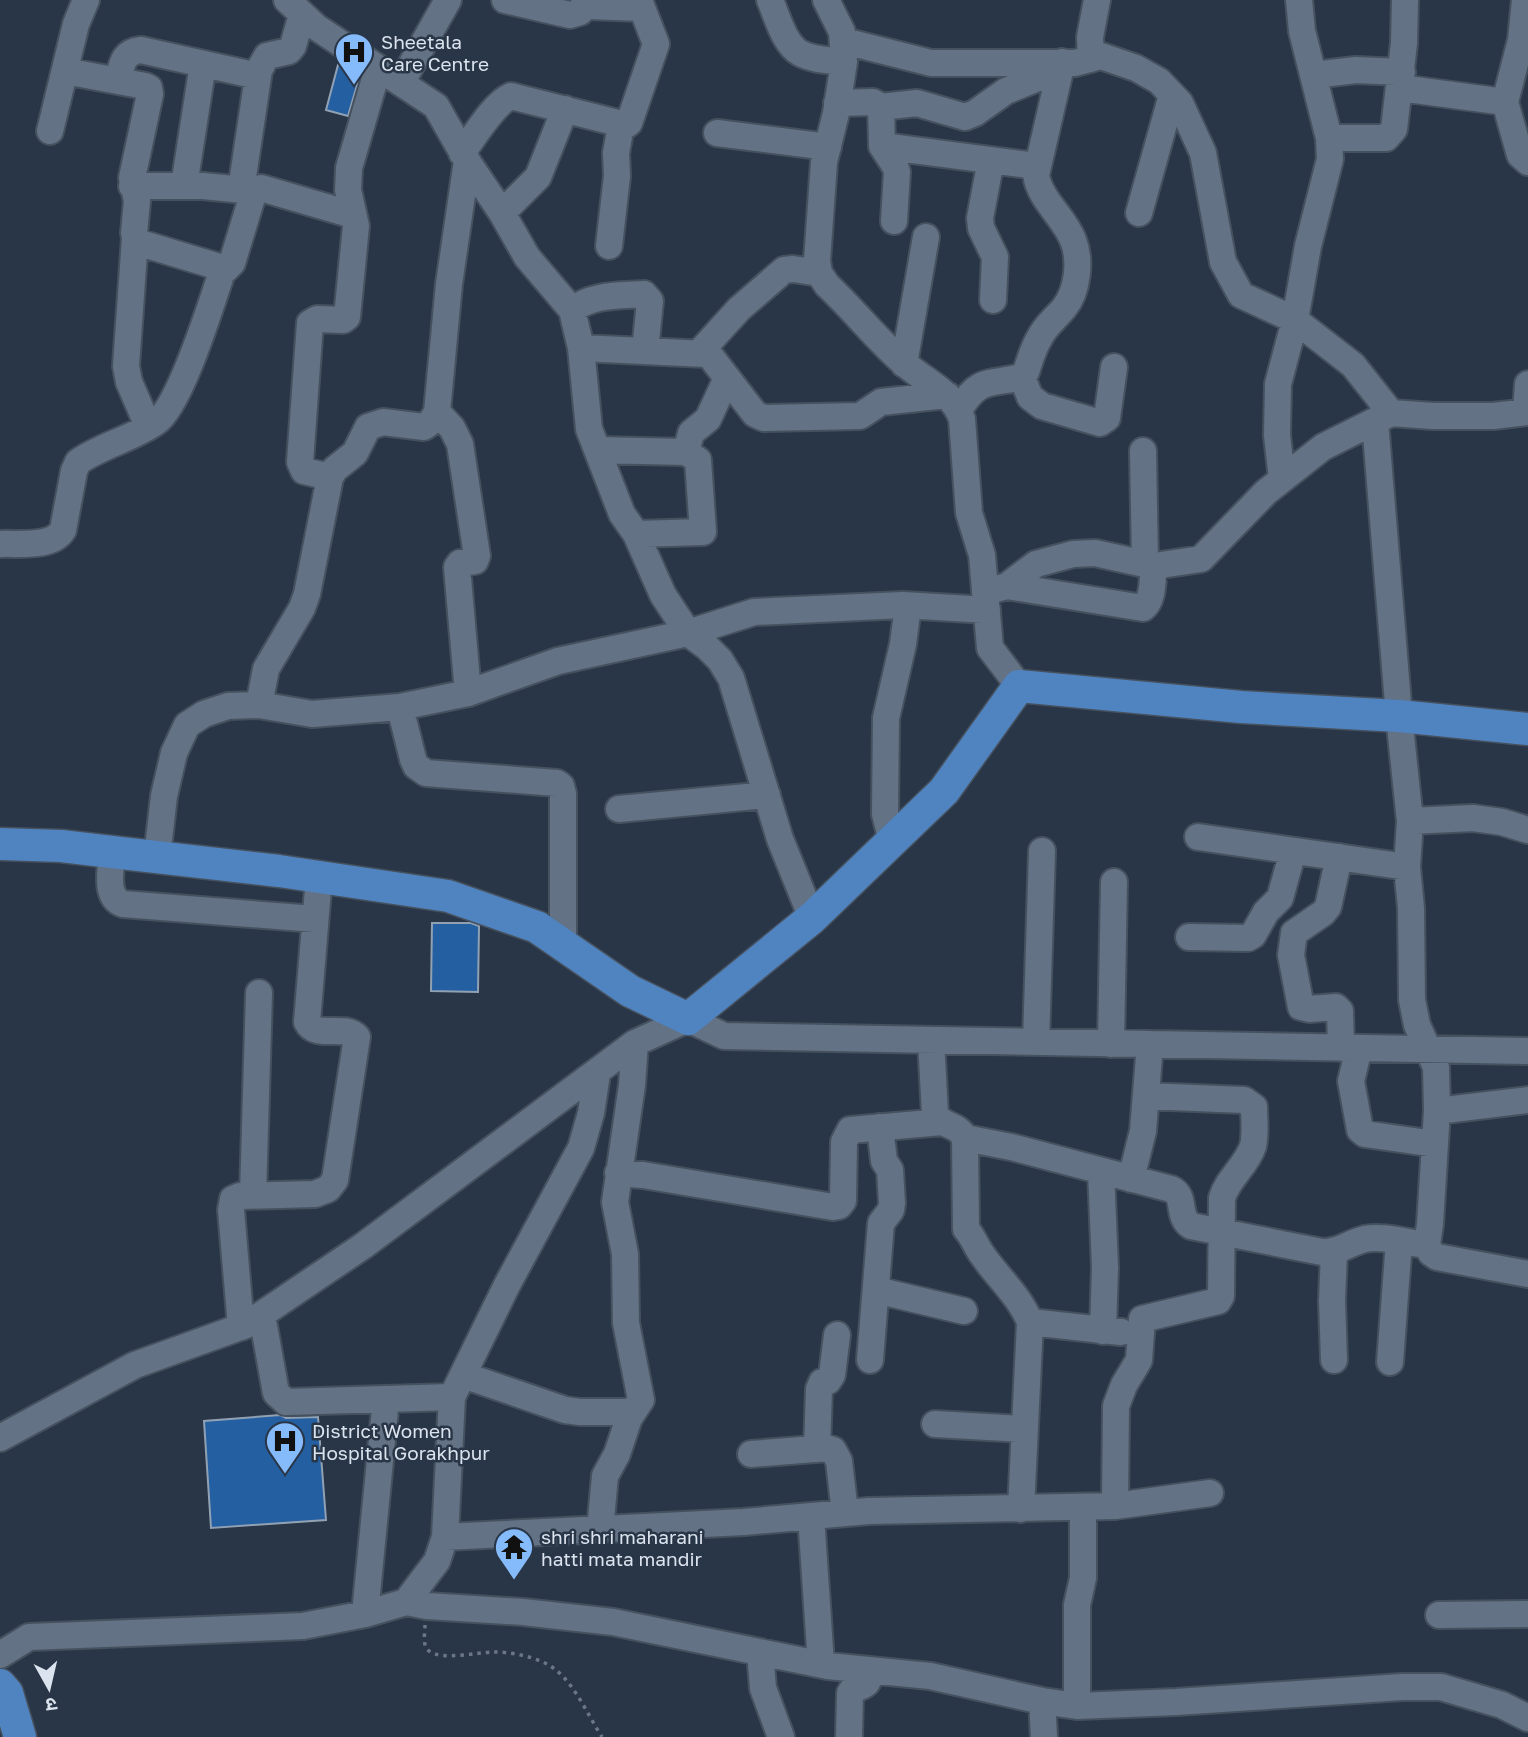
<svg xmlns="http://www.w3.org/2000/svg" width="1528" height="1737" viewBox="0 0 1528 1737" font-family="'Golos Text','Noto Sans Devanagari',sans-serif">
<rect width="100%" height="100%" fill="#293647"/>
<path fill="#245fa1" stroke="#91a1b4" stroke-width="2" d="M338,65L348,67L360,75L348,116L326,110Z
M432,923H471L479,926L478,992L431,991Z
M280,1415L286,1418L318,1417L326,1520L211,1528L204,1421Z"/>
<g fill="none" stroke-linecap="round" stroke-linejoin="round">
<g stroke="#46515f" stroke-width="30">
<path id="minor" d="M287,0L316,27L436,106L469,164L502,213L527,257L572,310L581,348L589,429L622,514L636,534L663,595L688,633L707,647L720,660L731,678L780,839L812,918
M505,0L570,15L580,12L582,8L587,6L641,8
M770,0C777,16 784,44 800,53C812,60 830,60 844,62
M826,0L842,32L844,62L836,113L824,162L817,261L819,273L827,285C854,310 877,340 904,363C924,381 953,392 962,419L969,513L982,555L990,648L1019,686
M844,41L931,63H1075L1101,56L1136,68L1159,81L1180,103L1203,153L1223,262L1241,295L1295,320L1353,365L1391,413
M1091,59L1090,37L1097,0
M65,71L145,86L149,88L150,94L132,178L137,201L134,233L137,242L226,269L232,263L254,191L261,188L353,215
M1313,75L1356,70L1402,72
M118,81C122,65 122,52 141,50L258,76
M401,83L448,0
M1400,88L1505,102L1521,40L1525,0
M1505,102L1520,155L1528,162
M837,103L873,102L881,107L882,146L895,166L897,172L894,221
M881,107L917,103L965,117L975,113L1006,91L1045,75L1062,62
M50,131L76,24L86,0
M717,133L828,147
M1329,138H1386L1394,129L1404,43L1405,0
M882,146L1037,166
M462,153C474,137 494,103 511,96L626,125L629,123L656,44L639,0
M991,160L980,218L981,228L995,257L993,300
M132,186H203L254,191
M184,186L203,64
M241,190L259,70L267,56L289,51L293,46L302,14
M502,213L538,177L565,109
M1139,213L1172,95
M135,238L126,366L129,382L148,426
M609,246L617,176L616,153L621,125
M572,310C593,294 618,296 644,294L650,301L645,351
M581,348L706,354L711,357L755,414L764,418L860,416L881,402L947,395
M699,353L739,309L784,270L793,269L819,273
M904,364L926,237
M1022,377L1030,397L1042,406L1100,423L1107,418L1114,367
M959,410C979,377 988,385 1022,377L1026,372C1030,360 1033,348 1040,337C1046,325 1056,318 1064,308C1078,291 1081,260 1073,240C1064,217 1040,200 1036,175L1062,62
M437,412L452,428L460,444L477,556L475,561L460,563L457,567L468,693
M1526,412L1528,384
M1375,421L1399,716L1410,821L1407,867L1411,908L1412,1000L1417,1025L1436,1067L1437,1111L1430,1224L1427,1245L1431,1253L1437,1257L1528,1274
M597,450L686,452L698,460L703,532L636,534
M1143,451L1145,564
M686,452L691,433L708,419L727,378
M330,477L304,471L300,462L310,323L317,319L343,320L347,317L356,226L348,190L349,168L378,68
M1282,479L1277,435L1278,384L1295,320L1308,246L1330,159L1329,138L1302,31L1299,0
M0,544C20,543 52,548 63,530L74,471L78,462C102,445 132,439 156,422C181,405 212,301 223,269
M1007,586L1143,608C1154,600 1152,579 1154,566
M985,592L1007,586L1036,564L1073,554L1095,553L1154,566L1201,559L1266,492L1323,447L1391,413L1433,416H1493L1528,412
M259,705L266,669L302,608L307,594L330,477L335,469L355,453L368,427L383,422L424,427L431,422L437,412L449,284L467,161
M400,707L413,759L416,766L426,773L557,783L561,786L563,794V945
M619,809L767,795
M1410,821L1473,818L1502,822L1528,830
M1198,837L1407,867
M892,841L885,814L886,718L903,644L908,606
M112,852C111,869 104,897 123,904L315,919
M157,857L164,796L174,753L187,725L204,714L228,706L259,705L312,714L400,707L468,693L558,661L688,633L754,612L903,605L987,610
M1339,857L1328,907L1323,913L1294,933L1291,955L1301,1007L1309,1009L1336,1007L1340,1011L1341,1048
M1189,937L1248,938L1253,935L1266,912L1280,898L1293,851
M931,1040L935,1114C943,1128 956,1122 965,1138L966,1229C973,1237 975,1244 981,1253C997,1277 1019,1295 1030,1322L1021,1509
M1036,1042L1042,851
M1111,1044L1114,882
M1359,1048L1351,1081L1360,1130L1365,1134L1435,1144
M1437,1111L1528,1100
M965,1138L1011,1147L1171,1189C1187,1196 1176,1216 1191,1226L1322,1252C1341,1252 1348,1243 1365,1239C1384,1235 1408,1243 1427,1245
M1101,1171L1105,1267L1103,1331
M618,1173L643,1175L833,1207L839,1206L843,1201L844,1142L850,1130L942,1122
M1131,1179L1143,1131L1150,1044
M253,1195L259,993
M876,1290L964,1311
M262,1315L276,1393L286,1402L452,1397
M1030,1322L1121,1332
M241,1327L231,1210L233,1199L240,1196L315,1194L328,1189L335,1180L357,1037C344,1023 316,1040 307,1022L319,877
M870,1360L881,1223L891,1210L892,1203L890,1170L884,1161L880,1127
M1334,1360L1332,1301L1334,1252
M1390,1362L1399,1241
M463,1375L565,1410L580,1412H633
M935,1424L1024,1429
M0,1438L135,1365L246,1325L363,1246L635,1043L688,1019L724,1036L1528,1051
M817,1449L819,1389L822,1382L828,1381L832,1375L837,1335
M751,1454L827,1448L833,1450L839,1461L845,1513
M1115,1506L1116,1406L1124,1385L1139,1360L1142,1319L1218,1301L1221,1296L1222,1198C1228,1178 1247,1165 1253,1146C1256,1133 1254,1119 1254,1107L1244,1100L1146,1096
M811,1516L821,1664
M600,1530L605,1476L617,1454L629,1418L641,1400L626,1323L625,1254L615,1202L632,1085L635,1043
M445,1537L744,1522L869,1511L1115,1506L1210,1493
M406,1602L427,1606L523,1612L613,1622L828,1666L930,1676L1042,1701L1077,1706L1176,1702L1402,1687H1441L1502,1705L1528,1718
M365,1614L386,1399
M1439,1615L1528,1614
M760,1652L763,1688L781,1737
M0,1655L29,1637L303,1626L365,1614L406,1602L437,1561L445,1537L452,1397L507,1285L581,1148L591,1113L597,1074
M1042,1701L1044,1737
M1077,1706V1605L1083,1578V1507
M849,1737L850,1693L852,1690C865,1685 869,1686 870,1670"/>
</g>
<g stroke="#46515f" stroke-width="35">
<path id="major" d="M0,844L61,846L112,852L279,871L448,896L537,927L630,991L688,1019L812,918L944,791L1019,686L1241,707L1399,716L1528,729
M0,1685L7,1693L20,1737"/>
</g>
<path stroke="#6b7785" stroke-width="3.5" stroke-dasharray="3.5 5" stroke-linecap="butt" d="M425,1625C425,1633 422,1646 429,1651C442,1661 478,1652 494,1652C511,1652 531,1656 547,1664C572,1677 587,1714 602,1737"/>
<use href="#minor" stroke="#637284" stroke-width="26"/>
<use href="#major" stroke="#5084c0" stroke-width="32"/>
</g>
<defs>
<g id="hospital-pin" transform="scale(2.0125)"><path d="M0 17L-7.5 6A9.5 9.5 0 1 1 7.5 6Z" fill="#86bbfb" stroke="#293647"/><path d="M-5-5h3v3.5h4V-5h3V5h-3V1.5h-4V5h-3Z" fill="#111"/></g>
<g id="temple-pin" transform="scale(2.0125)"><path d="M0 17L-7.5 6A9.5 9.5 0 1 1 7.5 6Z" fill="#86bbfb" stroke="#293647"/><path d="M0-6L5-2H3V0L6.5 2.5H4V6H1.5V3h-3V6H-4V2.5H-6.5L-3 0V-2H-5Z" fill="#111"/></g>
</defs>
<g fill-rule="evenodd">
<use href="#hospital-pin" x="354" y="52"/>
<use href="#hospital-pin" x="285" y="1441"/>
<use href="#temple-pin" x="514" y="1547"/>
</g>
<g text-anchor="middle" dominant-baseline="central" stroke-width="5" stroke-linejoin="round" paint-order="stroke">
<g font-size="19" fill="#dbe4ee" stroke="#293647" text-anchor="start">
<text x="381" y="41">Sheetala<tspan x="381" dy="22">Care Centre</tspan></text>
<text x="312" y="1430">District Women<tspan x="312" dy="22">Hospital Gorakhpur</tspan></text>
<text x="541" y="1536">shri shri maharani<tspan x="541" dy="22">hatti mata mandir</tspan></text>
</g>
</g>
<g transform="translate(49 1688) rotate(172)" stroke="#293647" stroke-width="5" paint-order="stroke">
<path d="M0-5L12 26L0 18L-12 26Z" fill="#dbe4ee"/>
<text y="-10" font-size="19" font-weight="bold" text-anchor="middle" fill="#dbe4ee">उ</text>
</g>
</svg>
